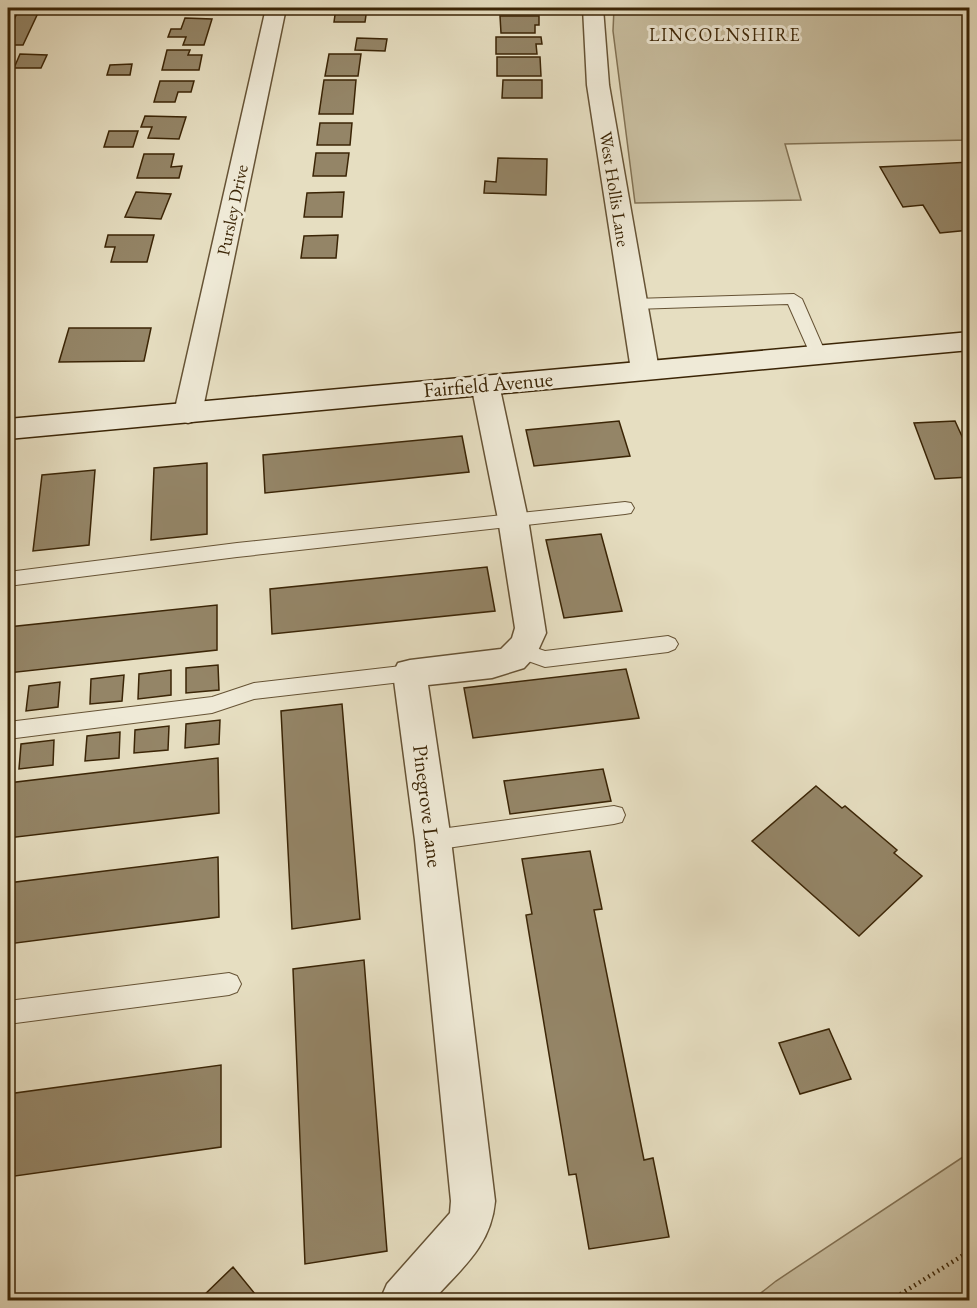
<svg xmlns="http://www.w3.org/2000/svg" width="977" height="1308" viewBox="0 0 977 1308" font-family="'EB Garamond',serif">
<rect width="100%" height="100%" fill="#e6dec1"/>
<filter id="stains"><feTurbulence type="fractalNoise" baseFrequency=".00333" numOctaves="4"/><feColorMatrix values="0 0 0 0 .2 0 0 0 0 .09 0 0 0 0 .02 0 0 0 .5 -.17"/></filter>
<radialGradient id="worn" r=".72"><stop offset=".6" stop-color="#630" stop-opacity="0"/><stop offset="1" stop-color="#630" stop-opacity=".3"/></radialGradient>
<path fill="#c9bfa1" stroke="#827254" stroke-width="1.5" d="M614,8H969V140L785,144L801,200L635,203L613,31Z
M969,1153V1300H752L776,1281Z"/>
<path fill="#948567" stroke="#3b2506" stroke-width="1.5" d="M336,8H367L365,22H334Z
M497,8H541V12H496Z
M17,13H38L23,45H8V20H14Z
M500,16H539V25H535V33H501Z
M185,18L212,19L204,45H183L186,37H168L171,29H181Z
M496,37H541L542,44H536L537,54H496Z
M357,38L387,39L385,51L355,50Z
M167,50H190L188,55H202L199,70H162Z
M20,54L47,55L41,68H14Z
M329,54H361L358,76H325Z
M497,57H540L541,76H497Z
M132,64L130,75H107L110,65Z
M324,80H356L353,114H319Z
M503,80H542V98H502Z
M160,81H194L191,92H178L175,102H154Z
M145,116L186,117L179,139L148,138L152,127H141Z
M320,123H352L350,145H317Z
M109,131H138L133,147H104Z
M316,153H349L346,176H313Z
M144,154H174L171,167L182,166L179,178H137Z
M498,158L547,159L546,195L484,193L485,181L496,182Z
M970,162V230L940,233L923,205L903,207L880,167Z
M136,192L171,194L161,219L125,217Z
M344,192L342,217H304L307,193Z
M108,235H154L147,262H111L115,247H105Z
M338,235L336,258H301L304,236Z
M69,328H151L144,361L59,362Z
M619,421L630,456L534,466L526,430Z
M955,421L970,454V477L935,479L914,423Z
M462,436L469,472L265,493L263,455Z
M207,463V534L151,540L154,468Z
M95,470L89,545L33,551L42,475Z
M601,534L622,611L564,618L546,540Z
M487,567L495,611L272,634L270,589Z
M217,605V650L8,673V627Z
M218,665L219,690L186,693V668Z
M626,669L639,718L473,738L464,688Z
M171,670V695L138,699L139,674Z
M124,675L122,701L90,704L91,679Z
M60,682L58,707L26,711L29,686Z
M342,704L360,919L292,929L281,711Z
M220,720L219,744L185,748L186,724Z
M169,726L168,750L134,753L135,730Z
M120,732L119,758L85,761L87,736Z
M54,740L53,765L19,769L21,744Z
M218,758L219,813L8,838V783Z
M603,769L611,801L510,814L504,781Z
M816,786L842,808L845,806L897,850L894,853L922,876L859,936L752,841Z
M590,851L602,909L594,910L644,1160L653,1158L669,1237L589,1249L576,1174L569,1175L526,915L532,914L522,859Z
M218,857L219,917L8,944V883Z
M364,960L387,1251L305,1264L293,969Z
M829,1029L851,1079L800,1094L779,1043Z
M221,1065V1147L8,1177V1094Z
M233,1267L260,1300H199Z"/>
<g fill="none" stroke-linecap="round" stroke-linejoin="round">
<g stroke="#665335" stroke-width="2">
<path id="lane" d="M794,294L802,299L826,354L824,358H812L788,304L634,309L626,304L634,299Z
M625,502L631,503L634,508L631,513L625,514L237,557L8,586V572L237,543Z
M668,636L675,639L678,644L675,649L668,652L545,667L514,656L511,651L514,646L521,643L545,651Z
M410,665L417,667L420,673L417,679L410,681L254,699L212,713L8,739V722L212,697L254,683Z
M614,806L622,808L625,815L622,822L614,824L433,850L425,847L422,840L425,833L433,830Z
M229,973L237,976L241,984L237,992L229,995L8,1024V1001Z"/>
</g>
<g stroke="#665335" stroke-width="3">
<path id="street" d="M266,8H286L202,413L198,420L188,423L178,420L174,413Z
M583,8H603L609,85L659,370L655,376L645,379L635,376L631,370L587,85Z
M485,375L495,377L499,384L528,519L546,633L536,655L524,668L492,678L428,685L451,840L495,1201C491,1246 462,1268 433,1300H380L387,1284L450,1213L451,1201L415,840L393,673L398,663L410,660L501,649L512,638L515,628L498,519L471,384L475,377Z"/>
</g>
<g stroke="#3b2506" stroke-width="3">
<path id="secondary" d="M970,332V350L8,439V419Z"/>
</g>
<path stroke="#3b2506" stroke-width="4.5" stroke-dasharray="1.5 4" stroke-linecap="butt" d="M891,1300L970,1251"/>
<use href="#lane" fill="#efead7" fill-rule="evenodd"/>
<use href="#street" fill="#efead7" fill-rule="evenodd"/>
<use href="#secondary" fill="#efead7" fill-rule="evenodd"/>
</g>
<g text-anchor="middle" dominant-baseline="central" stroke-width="6" stroke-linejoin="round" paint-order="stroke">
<g font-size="18" letter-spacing="1.5" fill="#3b2506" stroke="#efead7">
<text x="725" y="34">LINCOLNSHIRE</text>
</g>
<g font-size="18" fill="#3b2506" stroke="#efead7">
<text transform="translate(615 189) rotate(81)">West Hollis Lane</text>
<text transform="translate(232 210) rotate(-78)">Pursley Drive</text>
</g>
<g font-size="21" fill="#3b2506" stroke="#efead7">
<text transform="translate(488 384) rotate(-5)">Fairfield Avenue</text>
<text transform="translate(428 806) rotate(83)">Pinegrove Lane</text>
</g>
</g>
<rect width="977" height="1308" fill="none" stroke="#e6dec1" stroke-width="30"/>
<rect x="9" y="9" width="959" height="1290" fill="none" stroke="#3b2506" stroke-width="3"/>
<rect x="15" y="15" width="947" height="1278" fill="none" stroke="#3b2506" stroke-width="1.5"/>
<rect width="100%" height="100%" filter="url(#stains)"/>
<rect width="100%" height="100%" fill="url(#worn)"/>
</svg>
